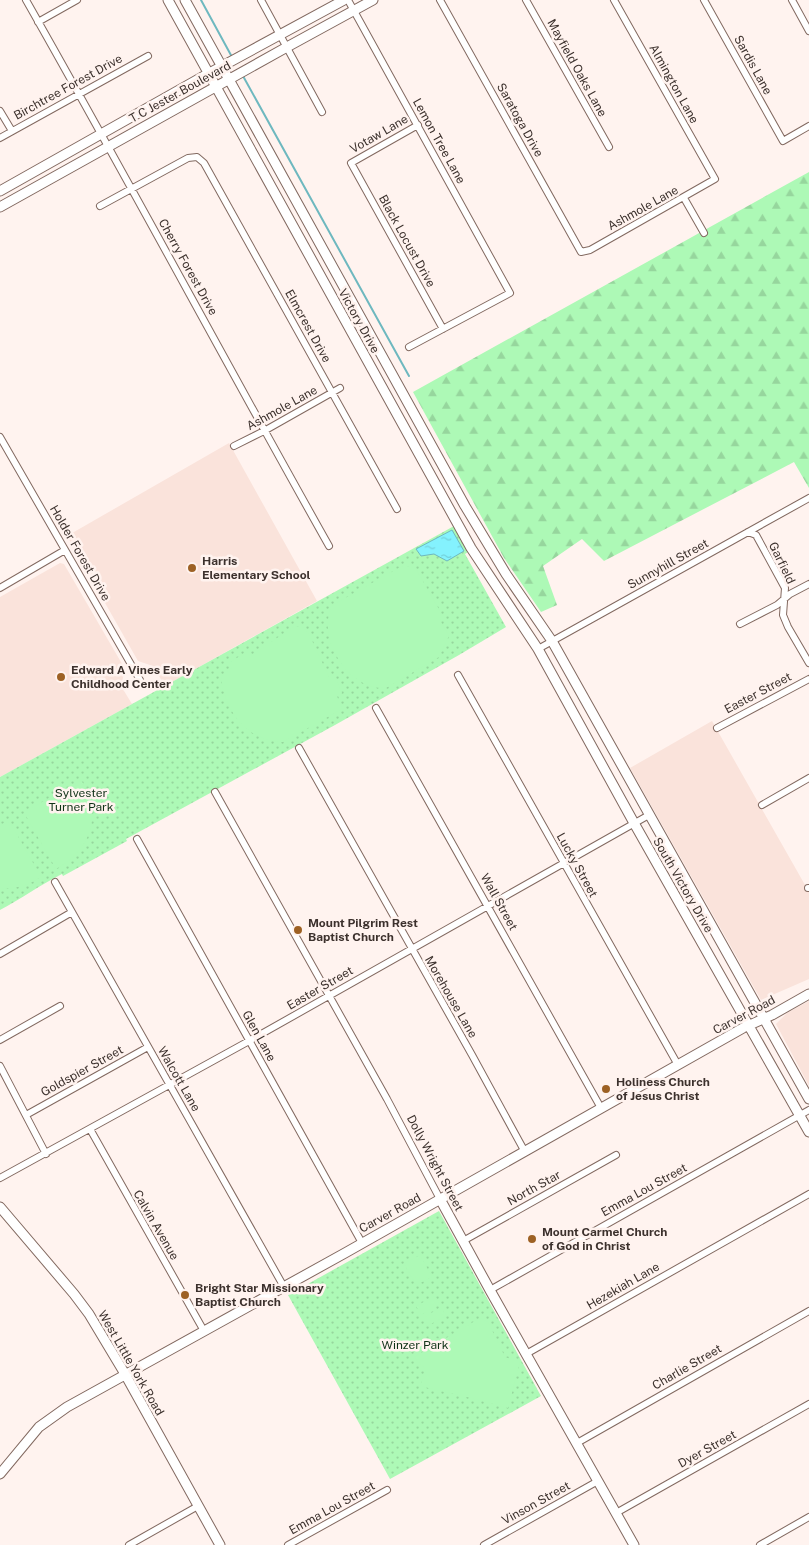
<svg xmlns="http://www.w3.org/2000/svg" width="809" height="1545" viewBox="0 0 809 1545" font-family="'Public Sans',sans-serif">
<defs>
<pattern id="forest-firs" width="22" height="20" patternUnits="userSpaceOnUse" patternTransform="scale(1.25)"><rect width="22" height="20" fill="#adf9b6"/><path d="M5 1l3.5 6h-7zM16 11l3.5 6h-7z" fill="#96d69d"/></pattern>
<pattern id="park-dots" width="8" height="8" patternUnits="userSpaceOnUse" patternTransform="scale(1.25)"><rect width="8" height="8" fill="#adf9b6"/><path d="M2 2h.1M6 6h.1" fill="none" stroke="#96d69d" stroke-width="1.8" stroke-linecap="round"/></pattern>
<pattern id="water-ripples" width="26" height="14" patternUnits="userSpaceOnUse" patternTransform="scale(1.25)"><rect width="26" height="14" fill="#84f2fe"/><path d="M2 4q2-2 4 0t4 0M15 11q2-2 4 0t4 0" fill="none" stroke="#73d0da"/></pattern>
</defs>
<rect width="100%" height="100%" fill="#fff3ef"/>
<path fill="#fae3db" d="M229,443L317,601L165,686L153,666L138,661L67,536Z
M60,563L64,564L125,669L121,686L132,704L0,777V597Z
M712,721L809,892V979L761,1000L630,768Z
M809,1001V1086L776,1024L787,1013Z"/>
<path fill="url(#forest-firs)" d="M809,172V488L794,462L604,561L582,539L543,566L557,605L541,612L504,558L413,392Z"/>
<path fill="url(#park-dots)" d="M454,526L468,552L465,554L506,627L459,655L335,725L126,839L127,841L63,876L62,874C40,885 21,899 0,910V777Z
M439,1211L541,1396L390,1479L288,1295Z"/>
<path fill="#adf9b6" d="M404,565L416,569L440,611L441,622L449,636L439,657L386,688C356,690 330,657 328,629C327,622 329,614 331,606Z
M295,626L302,627L308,632L329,677L334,675L342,693L337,696L342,709L283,742C246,741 224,710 221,676L232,668L229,663L246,652L250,656Z
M81,780C103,815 91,850 56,869L26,816V811Z
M6,822L11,824L41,877C28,885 15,890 0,888V825Z
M420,1255L432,1277L416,1285L404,1264Z
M435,1296L440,1304L421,1315L416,1306Z
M441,1307L446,1316L427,1326L423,1318Z
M480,1318L488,1322L505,1357L520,1362L508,1408L467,1397H461L458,1395L420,1386L426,1370L414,1357L433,1346L436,1338L443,1340Z"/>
<path fill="url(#water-ripples)" stroke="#6eb8bf" d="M452,530L464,551L447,561L434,554L421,556L416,549Z"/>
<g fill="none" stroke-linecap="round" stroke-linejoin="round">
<path stroke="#6eb8bf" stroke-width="2" d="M201,0L232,57
M243,76L409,376"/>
<g stroke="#826960" stroke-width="8">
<path id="street" d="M26,0C129,181 227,365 329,546
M261,0L322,112
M348,0L510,293L409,347
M440,0L581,252L590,250L715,179L614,0
M526,0L609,147
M704,0L783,141L809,126
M792,0L809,31
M38,22L77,0
M0,111L12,131
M418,125L351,163L443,329
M0,138L148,56
M684,198L704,233
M100,206L188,158L197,157L204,163L397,509
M0,437L140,680
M234,446L264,431L340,388
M748,532L756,535L785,588L783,615L788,627L809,663
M0,588L65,550
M740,624L777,605L790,594L809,584
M538,649L809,498
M458,675L678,1065
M376,708L601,1108
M717,728L809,679
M299,748L472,1055L525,1152
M215,792L387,1099L440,1199
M762,805L809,778
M137,839L362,1243
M55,882L284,1287
M808,888H809
M0,954L72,912
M0,1040L60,1006
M0,1066L46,1154
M26,1115L148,1047
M90,1129L204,1331
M0,1178L249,1041L649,815
M463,1241L616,1155
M490,1290L809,1110
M526,1354L809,1194
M577,1443L809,1311
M616,1513L809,1404
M129,1545L198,1506
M288,1545L387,1490
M484,1545L598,1481
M760,1545L809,1517"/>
</g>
<g stroke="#826960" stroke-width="11">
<path id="secondary" d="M168,0L471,548L538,649L634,823L809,1132
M185,0L465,506L506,574L552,641L809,1099
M0,191L204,76L344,0
M0,207L287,47L373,0
M440,1199L491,1292L634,1545
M0,1207L74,1294L89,1314L125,1374L220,1545
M0,1474L39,1427L67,1407L345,1253L743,1028L772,1015L809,994"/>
</g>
<use href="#street" stroke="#fff" stroke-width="6"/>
<use href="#secondary" stroke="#fff" stroke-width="9"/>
</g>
<g fill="#9d6124" stroke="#fff3ef" stroke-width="2">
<circle cx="192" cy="568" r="5"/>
<circle cx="61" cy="677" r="5"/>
<circle cx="298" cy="930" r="5"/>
<circle cx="606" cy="1089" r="5"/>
<circle cx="532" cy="1239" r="5"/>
<circle cx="185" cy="1295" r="5"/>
</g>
<g text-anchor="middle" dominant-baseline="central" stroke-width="5" stroke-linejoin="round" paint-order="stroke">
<g font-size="12" fill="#3c312d" stroke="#fff3ef">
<text transform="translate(753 65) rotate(61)">Sardis Lane</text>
<text transform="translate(577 68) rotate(61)">Mayfield Oaks Lane</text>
<text transform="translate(674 84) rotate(61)">Almington Lane</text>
<text transform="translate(68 87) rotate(-29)">Birchtree Forest Drive</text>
<text transform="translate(180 92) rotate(-29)">T C Jester Boulevard</text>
<text transform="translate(520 120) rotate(61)">Saratoga Drive</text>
<text transform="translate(379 134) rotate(-30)">Votaw Lane</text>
<text transform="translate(439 141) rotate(61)">Lemon Tree Lane</text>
<text transform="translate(643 208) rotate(-29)">Ashmole Lane</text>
<text transform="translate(407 241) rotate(61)">Black Locust Drive</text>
<text transform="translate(188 267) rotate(61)">Cherry Forest Drive</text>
<text transform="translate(359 321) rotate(61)">Victory Drive</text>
<text transform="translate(308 326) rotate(61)">Elmcrest Drive</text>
<text transform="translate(282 408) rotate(-29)">Ashmole Lane</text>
<text transform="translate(80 553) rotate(60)">Holder Forest Drive</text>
<text transform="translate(782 563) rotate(64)">Garfield</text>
<text transform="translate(668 564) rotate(-29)">Sunnyhill Street</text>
<text transform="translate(758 693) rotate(-28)">Easter Street</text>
<text transform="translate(577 865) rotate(61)">Lucky Street</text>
<text transform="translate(683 885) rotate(60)">South Victory Drive</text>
<text transform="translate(499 902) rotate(61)">Wall Street</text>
<text transform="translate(320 988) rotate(-30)">Easter Street</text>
<text transform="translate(451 997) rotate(60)">Morehouse Lane</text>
<text transform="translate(744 1015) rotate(-28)">Carver Road</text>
<text transform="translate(259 1036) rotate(61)">Glen Lane</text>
<text transform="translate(82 1071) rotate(-29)">Goldspier Street</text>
<text transform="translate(179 1079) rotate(60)">Walcott Lane</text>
<text transform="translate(435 1163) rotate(62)">Dolly Wright Street</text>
<text transform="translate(534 1188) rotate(-29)">North Star</text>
<text transform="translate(644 1190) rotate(-29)">Emma Lou Street</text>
<text transform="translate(390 1213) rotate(-29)">Carver Road</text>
<text transform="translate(156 1225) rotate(60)">Calvin Avenue</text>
<text transform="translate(623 1286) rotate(-30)">Hezekiah Lane</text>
<text transform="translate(131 1363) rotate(60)">West Little York Road</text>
<text transform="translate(687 1367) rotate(-30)">Charlie Street</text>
<text transform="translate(707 1449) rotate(-29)">Dyer Street</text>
<text transform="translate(536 1503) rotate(-29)">Vinson Street</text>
<text transform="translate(332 1508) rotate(-29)">Emma Lou Street</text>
</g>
<g font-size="12" font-weight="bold" fill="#3c312d" stroke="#fff3ef" text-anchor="start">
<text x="202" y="561">Harris<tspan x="202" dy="14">Elementary School</tspan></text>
<text x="71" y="670">Edward A Vines Early<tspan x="71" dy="14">Childhood Center</tspan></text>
<text x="308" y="923">Mount Pilgrim Rest<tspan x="308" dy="14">Baptist Church</tspan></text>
<text x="616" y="1082">Holiness Church<tspan x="616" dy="14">of Jesus Christ</tspan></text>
<text x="542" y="1232">Mount Carmel Church<tspan x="542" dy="14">of God in Christ</tspan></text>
<text x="195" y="1288">Bright Star Missionary<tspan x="195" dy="14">Baptist Church</tspan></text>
</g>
<g font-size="12" fill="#103217" stroke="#fff3ef">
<text x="81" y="793">Sylvester<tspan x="81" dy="14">Turner Park</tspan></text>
<text x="415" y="1345">Winzer Park</text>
</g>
</g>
</svg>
